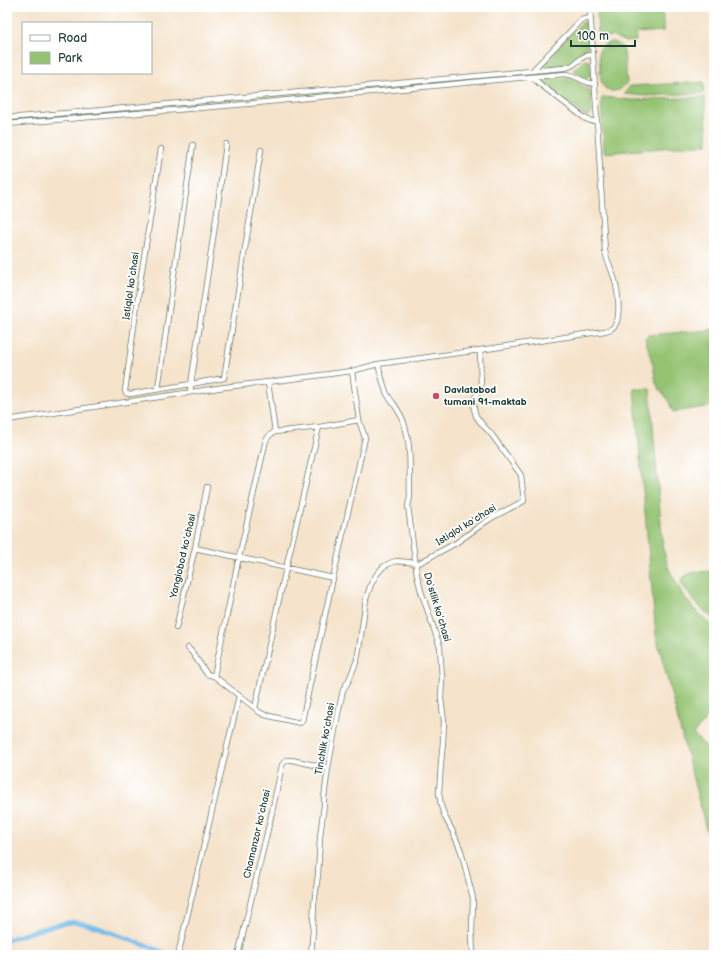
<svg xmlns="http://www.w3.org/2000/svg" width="721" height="962" viewBox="0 0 721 962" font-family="'Balsamiq Sans',sans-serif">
<rect width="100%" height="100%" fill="#fff"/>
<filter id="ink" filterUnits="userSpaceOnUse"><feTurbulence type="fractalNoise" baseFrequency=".025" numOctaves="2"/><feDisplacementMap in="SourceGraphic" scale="8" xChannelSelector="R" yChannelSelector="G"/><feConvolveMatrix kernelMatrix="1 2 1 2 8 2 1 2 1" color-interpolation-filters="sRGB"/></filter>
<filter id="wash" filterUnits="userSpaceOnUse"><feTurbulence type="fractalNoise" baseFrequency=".012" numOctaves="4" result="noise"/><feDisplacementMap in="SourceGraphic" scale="16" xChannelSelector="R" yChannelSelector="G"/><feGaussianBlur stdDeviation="0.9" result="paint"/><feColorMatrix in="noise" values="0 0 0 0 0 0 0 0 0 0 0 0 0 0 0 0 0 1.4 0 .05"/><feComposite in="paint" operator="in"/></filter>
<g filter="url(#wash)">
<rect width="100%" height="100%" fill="#f5e3cb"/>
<path fill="#94c372" stroke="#5a8053" d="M597,7H662L664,31L636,33V41L626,42L612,36L600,38L598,35Z
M583,22L586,23L587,25L589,44L588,47L570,63L566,65L546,67L543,66L542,64L580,24Z
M610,42C617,42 622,45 624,52L627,82C624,87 620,91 614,91C600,92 600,76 600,66C599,61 599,55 599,50L604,45Z
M587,60L590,62L591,75L588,78L585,79C581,76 574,74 574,69L583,61Z
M566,77L570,78L589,90L591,93L592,113C590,116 588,116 585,116L543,83L544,80L547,79Z
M704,82V93L645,96L624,94L630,86Z
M603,97L632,100L705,97L708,144L604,153L601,100Z
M714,328V412L712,406L673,412L667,398L658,387L656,382L653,365L645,338L648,335L710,330Z
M634,389H650L663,548L669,569L683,595L695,610L714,627V711L693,734L714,754V860L656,635Z
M714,571V619C698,607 691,598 680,581C688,570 702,572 714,571Z"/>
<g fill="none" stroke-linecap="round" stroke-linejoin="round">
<path stroke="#75bded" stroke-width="4.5" d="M7,940C26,934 57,922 76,922C83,923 90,925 97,927L171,955"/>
</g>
</g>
<g filter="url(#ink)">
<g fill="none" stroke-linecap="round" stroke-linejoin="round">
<g stroke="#6a7769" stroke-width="6">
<path id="minor" d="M532,71L581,20L590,18
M532,77L541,85L586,119L591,121H597
M7,118C193,103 379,84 564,68C567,67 569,67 571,66C579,62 582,54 593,55
M7,124L247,104L484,81L565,74C577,75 582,83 595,84
M226,144L217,212L191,384L224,378L261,150
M161,149L141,276L125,391L126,393L130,394L191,384L190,392
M378,364C381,374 383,385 387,394C393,404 401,412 404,423C412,447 409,473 410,497L408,506L417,575L421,591L440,647L442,678L441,699L444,721L443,742L441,763L439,793L441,806L445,817L453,832L461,851L473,898L472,933L473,955
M268,382L275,432L270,435L266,440L239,557L214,676L255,708L259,712L265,715L300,723L302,721L333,578L365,438L359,420L352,371
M158,389L173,281L193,145
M7,420L225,387L268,382L352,371L378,364L480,350L605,331C609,330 613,329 615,325C621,317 618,291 615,281C613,271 607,262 605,251L590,7
M275,432L319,427L359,420
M195,548L333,578
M176,628L195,548L207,487
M188,648L191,651L207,674L214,676
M255,708L286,568L319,427
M179,951L239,696
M238,955L272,812L282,765L286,760H292L328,768
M311,955L313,929L314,904L318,875L320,837L324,805V798L328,768L338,714L343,690L349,680L357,660L360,642L366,599L371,584L377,574L383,567L390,563L396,561L419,563L456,543L484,523L493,517L524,501L521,475L492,435L481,423L476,416L474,409L473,401L481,388L480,350"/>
</g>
<use href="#minor" stroke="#fff" stroke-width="4.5"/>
</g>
</g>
<circle fill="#d1495b" stroke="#fff" stroke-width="1.5" cx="436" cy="396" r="4"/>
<g text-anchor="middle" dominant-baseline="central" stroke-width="3.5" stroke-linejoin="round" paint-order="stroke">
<g font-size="10" fill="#1f3d34" stroke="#fff">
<text transform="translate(131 286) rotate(-82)">Istiqlol koʻchasi</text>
<text transform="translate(466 525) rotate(-32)">Istiqlol koʻchasi</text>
<text transform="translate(183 556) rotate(-77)">Yangiobod koʻchasi</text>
<text transform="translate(437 607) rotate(73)">Doʻstlik koʻchasi</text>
<text transform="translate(325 739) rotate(-80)">Tinchlik koʻchasi</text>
<text transform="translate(257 834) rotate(-77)">Chamanzor koʻchasi</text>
</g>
<g font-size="10" font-weight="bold" fill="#1f3d34" stroke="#fff" text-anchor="start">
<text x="444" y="390">Davlatobod<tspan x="444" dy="12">tumani 91-maktab</tspan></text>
</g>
</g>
<rect width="721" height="962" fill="none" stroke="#fff" stroke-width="24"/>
<rect x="22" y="22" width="130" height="52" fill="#ffffff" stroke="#a5b1ae"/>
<rect x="30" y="35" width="20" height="6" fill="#ffffff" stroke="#a5b1ae"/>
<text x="58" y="42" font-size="12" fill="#1f3d34">Road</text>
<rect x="30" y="52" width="20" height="12" fill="#94c372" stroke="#a5b1ae"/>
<text x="58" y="62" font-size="12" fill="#1f3d34">Park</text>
<path d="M571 40v6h64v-6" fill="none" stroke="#1f3d34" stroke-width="2"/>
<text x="577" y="40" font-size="12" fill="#1f3d34" stroke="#ffffff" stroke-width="3" paint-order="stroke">100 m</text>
</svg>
